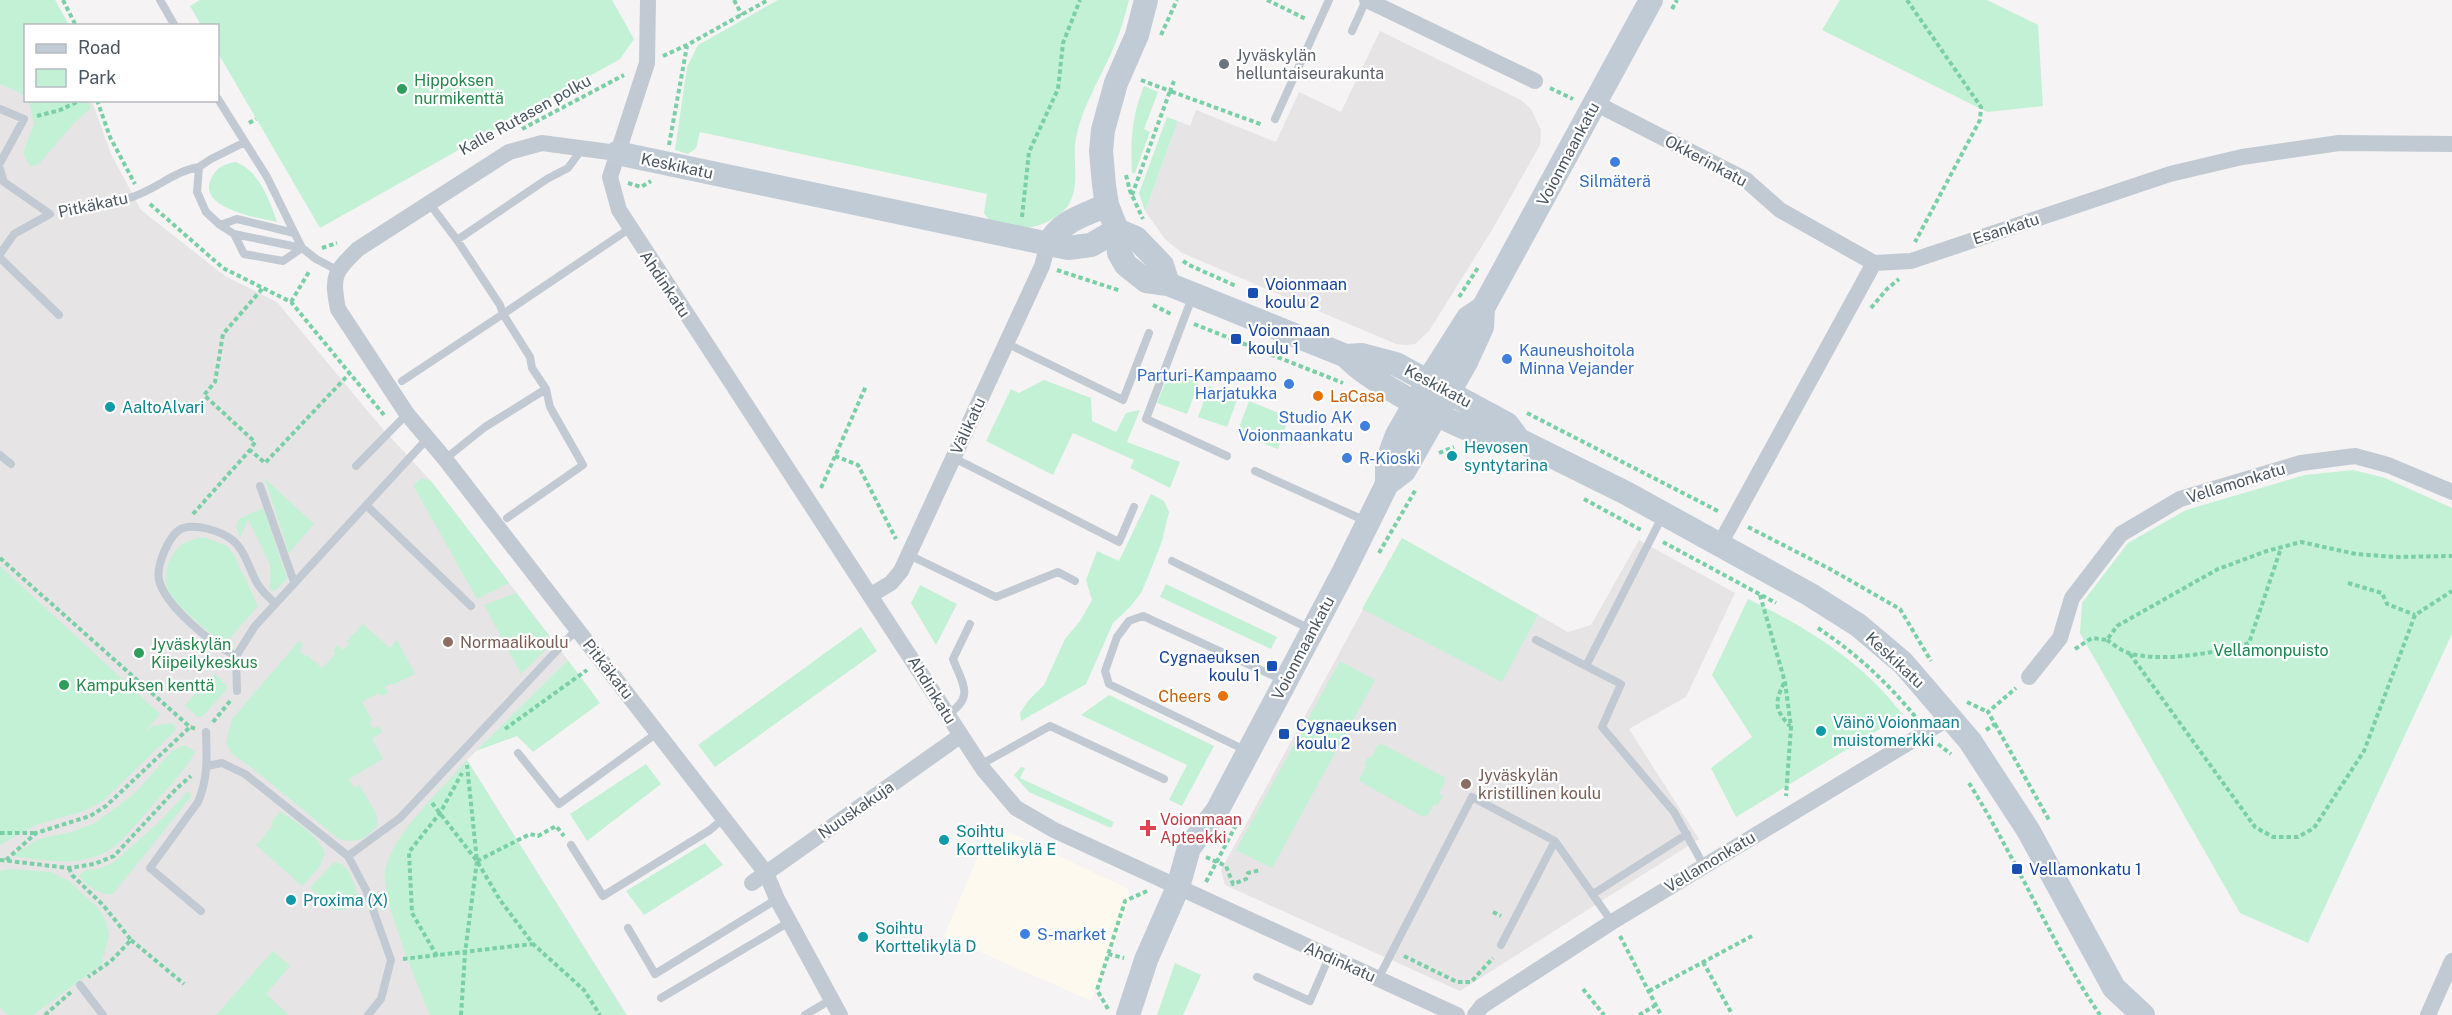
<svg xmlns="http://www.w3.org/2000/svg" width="2452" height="1015" viewBox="0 0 2452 1015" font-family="'Public Sans',sans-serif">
<rect width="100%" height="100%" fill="#f5f3f3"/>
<path fill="#fdf9ef" d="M992,824L1128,889L1130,902L1091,1001L944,936Z"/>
<path fill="#e6e4e5" d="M0,0H55L69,25L26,26V100L92,101L111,154L141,210L225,276L277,302L381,427L431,481L568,660L467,760L627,1015H0Z
M1380,31L1521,100L1531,109L1541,130L1540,145L1492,230L1429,331L1415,344L1406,345L1396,344L1182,253L1165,239L1145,211L1178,121L1190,126L1196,110L1276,142L1299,92L1341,112Z
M1402,538L1568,632L1591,625L1639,540L1735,593L1686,697L1629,729L1699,839L1460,991L1225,885L1221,870Z"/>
<path fill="#c3f1d5" d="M0,0H55L69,25L26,26L25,95L0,84Z
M200,0H612L634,39L620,59L320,228L218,53V26L201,25L190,6Z
M778,0H1129C1125,15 1121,30 1115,44C1103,74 1082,106 1076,138C1072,158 1080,183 1070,202C1057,228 1000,241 984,213L987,194L700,132L696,148L688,154L675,150L687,67L698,45Z
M1840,0H1987L2038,25L2043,106L1987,112L1822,30Z
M1144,86L1158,92L1144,129L1150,132L1135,173H1132C1130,144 1132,114 1144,86Z
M29,101H89L91,108L74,123L38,165L30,166L23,153L34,124Z
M1167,117L1178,121L1145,211L1139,193Z
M235,162C258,169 270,201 277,222C259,218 194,208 212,177C217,167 225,164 235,162Z
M1170,371L1199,382L1187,414L1157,403Z
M1044,380L1091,398L1092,421L1116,432L1126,413L1140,410L1127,442L1180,462L1170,488L1130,468L1134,460L1073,433L1053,475L986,441L1011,389L1019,393Z
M1209,386L1238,397L1227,427L1198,417Z
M1249,401L1289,417L1278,449L1237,433Z
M2353,470L2385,478L2452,508V634L2308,943L2240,913L2080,633L2082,603L2128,543L2186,510L2305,475Z
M263,477L314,524L289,553L266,482Z
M422,478L431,481L509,583L477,599L413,485Z
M1151,494L1164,501L1169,512L1162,541L1148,577L1141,593L1130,607L1113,623L1086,684L1021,721L1020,713L1028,701L1044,685L1065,639L1080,621L1092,600L1086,580L1097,551L1119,561Z
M263,508L287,578L276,590L270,591V565L248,519L240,538L236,526L239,519Z
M204,537L227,546L234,555L258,606L230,638L219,641C208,631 173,602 168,591C164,581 166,568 170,559C178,544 188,540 204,537Z
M1402,538L1538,615L1502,682L1362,609Z
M0,566L160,714L145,732L153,726L173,723L176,730L103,801L84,811L36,825L0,845Z
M1166,584L1277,637L1271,649L1160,597Z
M920,585L957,604L936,645L911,603Z
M516,593L554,642L521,674L484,605Z
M1748,599C1808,628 1862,661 1903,715L1736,817L1711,768L1752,737L1712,675Z
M363,624L390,648L397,640L415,674L393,685L392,683L385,687L388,693L382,696L379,693L362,702L372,720L369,722L373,729L379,726L382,732L372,738L383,759L349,779L354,788L359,785L376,813L378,825C367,839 356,844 339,839L252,768L231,753L226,743L232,719L299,641L303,645L299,651L305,656L307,655L322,668L336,653L333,650L337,645L343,650L349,644L347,641Z
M861,627L877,651L715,767L698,745Z
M568,660L600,703L533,752L517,736L476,751Z
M1340,661L1375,680L1272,868L1236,850Z
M215,674L226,685V690L203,716L197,717L185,705Z
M1109,695L1214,746L1182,806L1169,800L1187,765L1081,715Z
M1382,744L1444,777L1445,782L1439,794L1443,796L1438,805L1434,804L1428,815L1422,816L1361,782L1359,779L1367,766L1364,764L1368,757L1371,758L1378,745Z
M185,745L195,752C183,773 167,789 151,807C138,821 125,840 109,850C81,868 43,860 12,856L39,839L71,832L95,823L135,793L172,751Z
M467,760L626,1015H430C419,987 377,891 386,866C399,827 440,791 467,760Z
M646,764L661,784L587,841L570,814Z
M1021,767L1025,768L1020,778L1114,822L1111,828L1029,792L1014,775Z
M187,792L191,793L190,798L113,894C102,896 84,885 79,875L86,870L99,869L113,863L158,823Z
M280,811C297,823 316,833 325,853L320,866L302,886L255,844L259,843L273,825L271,823Z
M705,843L723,865L644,915L626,891Z
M334,862C350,862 354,887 360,899L348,909L334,910L310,888Z
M9,869L51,872L69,881L99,909L106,921L109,935L101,965L33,1015H7L0,1007V871Z
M273,951L290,966L266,994L289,1015H216Z
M1175,963L1201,975L1183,1015H1157Z"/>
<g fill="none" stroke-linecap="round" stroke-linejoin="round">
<path stroke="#7ad0a6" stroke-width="4" stroke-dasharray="4.5 3" stroke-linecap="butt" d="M63,0L76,26
M734,0L742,15
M1267,0L1306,19
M1907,0L1981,107L1980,120L1915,242
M1672,9L1677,0
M1161,35L1177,0
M663,56L687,45L768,0
M1141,80L1170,91L1174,81
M1550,88L1573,99
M97,100L110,137L135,184
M37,116L60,110L81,100
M249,123L256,119
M522,129L624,75
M669,145L687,46
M1126,175L1130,191L1143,219
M628,183L641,187L651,181
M1132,195L1170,91L1263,125
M150,204L223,268L291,302L384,415
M62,211L84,205L117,200
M1022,217L1029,152L1058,89L1063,43L1080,0
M322,248L337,243
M1183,261L1189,265L1236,286
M1057,270L1121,291
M262,289L223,334L215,382L204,395L255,442L250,450L265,463L349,374
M1459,297L1479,266
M291,302L310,270
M1153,305L1173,315
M1871,308L1887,289L1899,279
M1194,324L1343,383
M1527,413L1718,511
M1439,453L1454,447
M835,456L858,465L896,539
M1509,462L1527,470
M821,488L866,386
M1584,499L1641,530
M193,514L250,450
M1748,527L1830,569L1900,609L1931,661
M1663,542L1776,603
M1379,553L1416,489
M0,558L190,727L196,729
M2348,583L2382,593L2387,604L2415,615
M1760,595L1785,682L1791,727L1786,796
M1818,628C1858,655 1887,682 1918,720
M2107,640C2114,645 2123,652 2132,654C2166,662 2215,653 2249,643L2281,548
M2075,649L2092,638L2107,640L2117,626L2218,569L2267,551L2301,542L2356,554L2395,557L2452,556
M2130,654L2255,827L2273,837H2298L2314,828L2364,751L2415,615L2452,591
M1784,683C1774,703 1775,710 1790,726
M1967,702L1988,712
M213,722L231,700
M1995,724L2049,820
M505,729L587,670
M1986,730L1995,724L1988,712L2016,688
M1938,744L1951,754
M1969,783C2016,858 2050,941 2100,1015
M432,803L477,861L500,900L533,944L584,990L600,1015
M0,833H35
M1206,857L1226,866L1233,884L1246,879L1248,873L1261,870
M0,860L69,868L94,864L114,856L177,788L191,776
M6,860L36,833L90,816L106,806L190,727
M477,861L530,834L538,836L556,826L564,836
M69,868L72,875L103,905L131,940L111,961L88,977
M1206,882L1236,825
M1493,912L1501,916
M1620,936L1661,1015
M131,940L184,984
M1108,954L1124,958
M437,956L412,913L409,852L440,813L462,773
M1404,956L1457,982H1471L1493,958
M403,959L532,944
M1703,962L1732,1014
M1583,989L1604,1015
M1649,991L1752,936
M1108,1009L1097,990L1125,901L1147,891
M45,1015L71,992
M461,1015L465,953L477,861L467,765
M1639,1015L1656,1005"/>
<path stroke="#c1cad2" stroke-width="8" d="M160,0L175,26
M1352,31L1366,0
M218,99L245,142
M0,109L24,119L0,163
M1275,119L1329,0
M0,169L4,182L50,214L14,234L0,254
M129,198C155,191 173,171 199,167
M429,203L457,240L500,305L503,314L629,229
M220,225L237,219L294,233
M234,234L244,254L283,261L302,248
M457,240L547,179L568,168L582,149
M302,248L267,177L245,142L211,159L199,167L197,192L206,212L220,225L234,234L302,248L316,259L337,270
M0,258L59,315
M1193,295L1146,419L1227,456
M1006,343L1123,400L1149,333
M402,381L503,314L530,357L532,368L546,389L485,427L445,459
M0,455L11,464
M954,458L1119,542L1134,507
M356,466L407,414
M1255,471L1368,522
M260,486L294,582
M366,505L471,606
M1662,517L1586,666L1621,684L1602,727L1674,812L1704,866
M507,518L583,465L550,407L546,389
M909,555L996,597L1058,572L1075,581
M1172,561L1310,629
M1536,640L1586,666
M236,656C213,645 165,606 159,580C156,566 169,533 183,528C198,524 220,531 231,539C245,549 249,569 257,583C262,591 268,597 275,603
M237,691L236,656L255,626L427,439
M947,715C975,697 963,685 953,659L970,624
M1245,750L1109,684L1105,671L1117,637L1129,621L1143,616L1285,681
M518,753L559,804L657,733
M980,765L1050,726L1164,779
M207,766L222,763L245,774L348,856L366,890L391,960L381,999L368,1015
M571,845L603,896L710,830L724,818
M348,856L400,818L577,629
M1593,894L1687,834
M201,911L150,868L198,802C208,779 207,757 206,732
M628,928L655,974L777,899
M1501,945L1555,841
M1257,977L1310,1001L1329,957
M1378,979L1472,797L1555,841L1612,922
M80,985L103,1015
M661,998L789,922
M805,1015L832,999"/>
<path stroke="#c1cad2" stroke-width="16" d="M648,0L647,63L610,177L619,210L983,769L1016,808L1054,830L1457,1015
M1367,0L1535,81
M1595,103L1746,180L1780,210L1874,263
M617,153L542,143L509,152L358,249C335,272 331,275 338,309L407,414L445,459L766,873L777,899L840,1015
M1874,263L1911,261L2170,174L2242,157L2339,143L2452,144
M1720,544L1874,263
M871,595L891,583L901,571L1042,266L1048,244
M2029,677L2060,638L2072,598L2121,534L2180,499L2301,463L2355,456L2388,465L2452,492
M752,883L960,736
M1475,1015L1482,1006L1612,922L1951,717
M2428,1015L2452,961"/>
<path stroke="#c1cbd6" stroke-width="24" d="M1146,0L1137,35L1116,83L1103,130L1101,151L1104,185L1107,205L1117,230L1119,253L1126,265L1146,281L1168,284L1346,356C1369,382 1461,430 1496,439C1503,441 1511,440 1519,440
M617,153L1068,248L1091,245L1117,230
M1117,230L1136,238L1162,265L1168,284
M1048,244C1062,220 1083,216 1107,205
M1346,356L1362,355L1396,364L1507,424L1519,440L1626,493L1809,594L1858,625L1903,663L1970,741L2028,830L2114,988L2143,1015
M1387,484L1404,471L1466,362L1482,327L1483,308L1651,0
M1128,1015L1146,960L1178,887L1189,848L1217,811L1344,571L1387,484V462L1397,435L1428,381L1468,318L1483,308"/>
</g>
<circle fill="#6b7280" stroke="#fff" stroke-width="2" cx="1224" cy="64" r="6"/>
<g fill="#2e9e5b" stroke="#fff" stroke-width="2">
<circle cx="402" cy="89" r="6"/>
<circle cx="139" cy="653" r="6"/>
<circle cx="64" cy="685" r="6"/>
</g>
<g fill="#3f7fe0" stroke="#fff" stroke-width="2">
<circle cx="1615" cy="162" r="6"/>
<circle cx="1507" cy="359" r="6"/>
<circle cx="1289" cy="384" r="6"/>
<circle cx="1365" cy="426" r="6"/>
<circle cx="1347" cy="458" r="6"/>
<circle cx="1025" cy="934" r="6"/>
</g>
<g fill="#1a4fb4" stroke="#fff" stroke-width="2">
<rect x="1247" y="287" width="12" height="12" rx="3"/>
<rect x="1230" y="333" width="12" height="12" rx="3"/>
<rect x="1266" y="660" width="12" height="12" rx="3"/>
<rect x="1278" y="728" width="12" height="12" rx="3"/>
<rect x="2011" y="863" width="12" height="12" rx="3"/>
</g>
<g fill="#e8710a" stroke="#fff" stroke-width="2">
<circle cx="1318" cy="396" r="6"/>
<circle cx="1223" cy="696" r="6"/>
</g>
<g fill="#0f9aa8" stroke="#fff" stroke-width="2">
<circle cx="110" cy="407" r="6"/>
<circle cx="1452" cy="456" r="6"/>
<circle cx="1821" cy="731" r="6"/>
<circle cx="944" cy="840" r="6"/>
<circle cx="291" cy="900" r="6"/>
<circle cx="863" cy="937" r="6"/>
</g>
<g fill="#8d6e63" stroke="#fff" stroke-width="2">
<circle cx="448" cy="642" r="6"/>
<circle cx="1466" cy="784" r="6"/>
</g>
<path fill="#e0444e" stroke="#fff" stroke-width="2" d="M1145 819h6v6h6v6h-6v6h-6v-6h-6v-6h6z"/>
<g text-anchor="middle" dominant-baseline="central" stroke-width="4.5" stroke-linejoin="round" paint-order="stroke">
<g font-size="16" fill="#5b616d" stroke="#fff" text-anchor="start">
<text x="1236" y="55">Jyväskylän<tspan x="1236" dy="18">helluntaiseurakunta</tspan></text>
</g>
<g font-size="16" fill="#27864d" stroke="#fff" text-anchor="start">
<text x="414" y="80">Hippoksen<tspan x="414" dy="18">nurmikenttä</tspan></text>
<text x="151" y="644">Jyväskylän<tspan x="151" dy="18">Kiipeilykeskus</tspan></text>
<text x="76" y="685">Kampuksen kenttä</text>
</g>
<g font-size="16" fill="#4a5661" stroke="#fff">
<text transform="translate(525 115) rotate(-29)">Kalle Rutasen polku</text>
<text transform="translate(1568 154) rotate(-62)">Voionmaankatu</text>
<text transform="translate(1706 161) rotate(28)">Okkerinkatu</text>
<text transform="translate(677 166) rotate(12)">Keskikatu</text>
<text transform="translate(93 205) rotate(-12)">Pitkäkatu</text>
<text transform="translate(2006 229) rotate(-18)">Esankatu</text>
<text transform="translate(665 284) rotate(56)">Ahdinkatu</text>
<text transform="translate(1438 386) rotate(28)">Keskikatu</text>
<text transform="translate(968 426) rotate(-65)">Välikatu</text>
<text transform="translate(2236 483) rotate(-17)">Vellamonkatu</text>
<text transform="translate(1303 648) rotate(-62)">Voionmaankatu</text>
<text transform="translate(1895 660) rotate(43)">Keskikatu</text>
<text transform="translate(608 669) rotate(52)">Pitkäkatu</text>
<text transform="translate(932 690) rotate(58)">Ahdinkatu</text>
<text transform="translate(856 810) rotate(-35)">Nuuskakuja</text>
<text transform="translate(1710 862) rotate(-31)">Vellamonkatu</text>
<text transform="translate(1340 962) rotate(24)">Ahdinkatu</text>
</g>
<g font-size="16" fill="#366cbe" stroke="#fff" text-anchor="start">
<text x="1615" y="181" text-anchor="middle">Silmäterä</text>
<text x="1519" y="350">Kauneushoitola<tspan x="1519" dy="18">Minna Vejander</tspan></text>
<text x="1277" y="375" text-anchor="end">Parturi-Kampaamo<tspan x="1277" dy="18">Harjatukka</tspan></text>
<text x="1353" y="417" text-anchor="end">Studio AK<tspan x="1353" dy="18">Voionmaankatu</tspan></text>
<text x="1359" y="458">R-Kioski</text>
<text x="1037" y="934">S-market</text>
</g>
<g font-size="16" fill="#164399" stroke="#fff" text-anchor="start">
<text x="1265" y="284">Voionmaan<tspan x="1265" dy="18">koulu 2</tspan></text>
<text x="1248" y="330">Voionmaan<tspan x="1248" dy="18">koulu 1</tspan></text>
<text x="1260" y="657" text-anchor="end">Cygnaeuksen<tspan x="1260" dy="18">koulu 1</tspan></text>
<text x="1296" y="725">Cygnaeuksen<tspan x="1296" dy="18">koulu 2</tspan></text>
<text x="2029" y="869">Vellamonkatu 1</text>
</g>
<g font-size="16" fill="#c56008" stroke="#fff" text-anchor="start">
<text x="1330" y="396">LaCasa</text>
<text x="1211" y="696" text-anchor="end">Cheers</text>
</g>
<g font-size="16" fill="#0d838f" stroke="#fff" text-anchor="start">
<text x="122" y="407">AaltoAlvari</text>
<text x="1464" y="447">Hevosen<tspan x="1464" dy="18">syntytarina</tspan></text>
<text x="1833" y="722">Väinö Voionmaan<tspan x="1833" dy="18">muistomerkki</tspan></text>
<text x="956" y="831">Soihtu<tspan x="956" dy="18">Korttelikylä E</tspan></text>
<text x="303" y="900">Proxima (X)</text>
<text x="875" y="928">Soihtu<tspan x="875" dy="18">Korttelikylä D</tspan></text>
</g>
<g font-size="16" fill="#785e54" stroke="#fff" text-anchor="start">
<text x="460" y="642">Normaalikoulu</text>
<text x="1478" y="775">Jyväskylän<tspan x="1478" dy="18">kristillinen koulu</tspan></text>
</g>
<g font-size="16" fill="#17864f" stroke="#fff">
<text x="2271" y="650">Vellamonpuisto</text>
</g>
<g font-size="16" fill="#be3a42" stroke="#fff" text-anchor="start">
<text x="1160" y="819">Voionmaan<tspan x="1160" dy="18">Apteekki</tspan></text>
</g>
</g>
<rect x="24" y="24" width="195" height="78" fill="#ffffff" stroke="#b7bbc0" stroke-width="1.5"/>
<rect x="36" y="44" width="30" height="9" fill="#c1cbd6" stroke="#b7bbc0" stroke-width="1.5"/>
<text x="78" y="54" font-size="18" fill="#4a5661">Road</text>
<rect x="36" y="69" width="30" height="18" fill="#c3f1d5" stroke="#b7bbc0" stroke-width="1.5"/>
<text x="78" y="84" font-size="18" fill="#4a5661">Park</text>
</svg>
